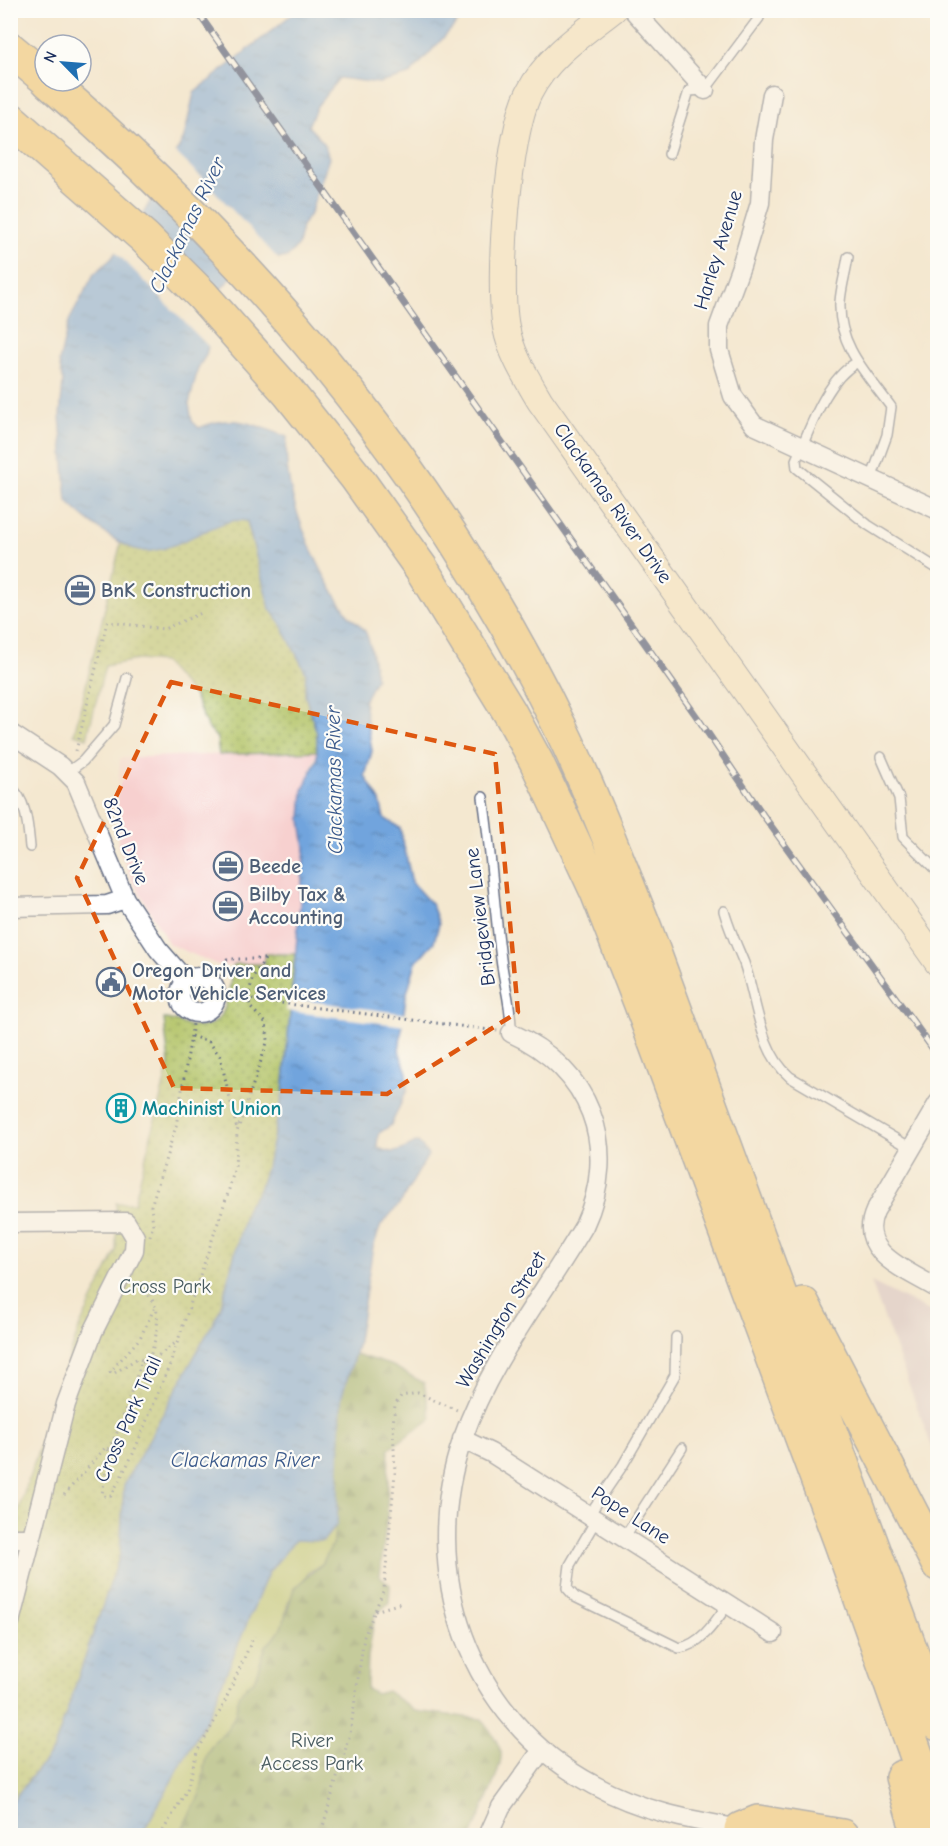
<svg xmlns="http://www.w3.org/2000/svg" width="948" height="1846" viewBox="0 0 948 1846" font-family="'Comic Neue',sans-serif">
<defs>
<pattern id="forest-firs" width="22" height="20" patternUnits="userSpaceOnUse" patternTransform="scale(1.5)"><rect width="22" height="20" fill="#8da95b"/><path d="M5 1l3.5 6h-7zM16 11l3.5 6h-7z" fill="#728a4e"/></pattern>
<pattern id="park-dots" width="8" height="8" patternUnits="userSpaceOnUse" patternTransform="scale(1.5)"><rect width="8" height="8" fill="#b2c366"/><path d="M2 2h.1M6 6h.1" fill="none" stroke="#909f57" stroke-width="1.8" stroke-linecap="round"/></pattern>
<pattern id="water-ripples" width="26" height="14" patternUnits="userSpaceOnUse" patternTransform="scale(1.5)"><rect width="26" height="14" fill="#71a4dd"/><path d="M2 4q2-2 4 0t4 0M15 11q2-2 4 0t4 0" fill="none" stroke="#5c86b6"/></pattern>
</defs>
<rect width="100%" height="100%" fill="#fdfcf7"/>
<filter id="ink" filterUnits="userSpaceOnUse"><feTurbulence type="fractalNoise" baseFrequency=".0167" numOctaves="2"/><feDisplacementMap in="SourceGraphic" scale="12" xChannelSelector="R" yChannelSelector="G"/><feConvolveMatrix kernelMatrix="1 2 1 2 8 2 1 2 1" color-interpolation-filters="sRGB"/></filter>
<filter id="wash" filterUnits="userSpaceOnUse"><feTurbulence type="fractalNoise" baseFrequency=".008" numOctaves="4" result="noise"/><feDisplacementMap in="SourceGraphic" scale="24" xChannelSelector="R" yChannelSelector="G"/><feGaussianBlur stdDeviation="1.35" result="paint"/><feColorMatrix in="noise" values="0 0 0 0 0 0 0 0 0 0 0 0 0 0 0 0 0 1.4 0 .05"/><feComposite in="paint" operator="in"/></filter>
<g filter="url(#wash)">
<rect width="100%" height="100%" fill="#f4e8d0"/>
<path fill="#f7d0cf" d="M318,751L303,790L301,820L305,848L295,954H265L264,964H236L233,966L218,965L169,944L132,880L118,845L117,804L120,758Z"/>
<path fill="#d2bec5" d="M871,1282L937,1315V1461Z"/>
<path fill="#b2c366" stroke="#667962" stroke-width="1.5" d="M337,1524L334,1541L322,1564L309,1572L288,1602L284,1621L277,1635L266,1646L254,1681C231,1695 242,1705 231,1723C225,1734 213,1741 208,1752C202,1765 205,1781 200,1794C194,1808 185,1820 180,1835L141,1836L209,1714L268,1573L295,1540L323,1541Z"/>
<path fill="url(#forest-firs)" stroke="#546c5c" stroke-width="1.5" d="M355,1354L393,1366L424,1383L431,1419L389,1449L387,1515L380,1576L390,1585L389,1603L375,1615L368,1657L367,1689L376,1694L387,1691L415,1711L482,1719C489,1729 498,1740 501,1752C504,1766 478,1818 472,1835L180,1836C185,1820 194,1808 200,1794C205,1781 202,1764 208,1752C213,1741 225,1734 231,1723C242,1705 231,1695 254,1681L266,1646L277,1635L284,1621L294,1588L322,1564L334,1541L341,1398Z"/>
<path fill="url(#park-dots)" stroke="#667962" stroke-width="1.5" d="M234,518L247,521L270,609L280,622L306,673L305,695L317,733L318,751L219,755L217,738L208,728L194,696L163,662L137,660L105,666L87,738L74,734L121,542L148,551L171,545Z
M265,954H295L283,1094L268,1162L259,1190L247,1207L220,1310L124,1485L120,1555L54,1749L11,1802L13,1526L79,1328L116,1251V1203H134L169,1064L164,1019C176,1019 180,1025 191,1026C230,1033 228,991 233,966L236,964H264Z"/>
<path fill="url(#water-ripples)" stroke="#466a9e" stroke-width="1.5" d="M296,11H468L409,75L379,83L339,78L317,106L308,126L324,143L329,158L310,214L302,226L298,245L288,257L243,264L221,289L206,355L198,368L189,404L192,421L199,428C233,413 254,424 287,437C281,494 316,568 347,613C352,620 362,625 366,633C372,646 373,664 376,678L364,701L372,751L365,776L380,801L384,818L400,828L412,883L432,905L439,924L434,942L416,962L406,996L399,1051L407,1073V1090L391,1125L378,1134L377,1147C393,1157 402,1150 418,1142L428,1155L401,1202L381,1225L373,1247L357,1346L341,1398L337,1524L323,1541L295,1540L268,1573L209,1714L141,1835L11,1836V1803L54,1749L120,1555L124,1485L220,1310L247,1207L259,1190L268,1162L283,1094L305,848L301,820L303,790L317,759V733L305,695L306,673L280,622L270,609L247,521C231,518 222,524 207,530C189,538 170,549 150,551C126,554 84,518 67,502L60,416L63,382L59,362L69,321L94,274L111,259L142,216L184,138L194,93Z"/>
<path fill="#f4e8d0" d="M174,151L204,180L280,261L245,267L152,191Z
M139,215L222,297L210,348L114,250Z
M288,998L407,1014L405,1026L286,1011Z"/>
</g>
<g filter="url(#ink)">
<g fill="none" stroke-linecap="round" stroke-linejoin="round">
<g stroke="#677086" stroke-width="12">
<path id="lane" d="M669,154L689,91L705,90L759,18
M848,257C846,271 841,287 840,302C838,346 867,374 891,407L887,435L871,479
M856,363C826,380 810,429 796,460L797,468L868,525L938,569
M881,757L899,798L903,837L938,872
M68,772L83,761L114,725L127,678
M10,787C27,799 28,828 30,847
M483,797C491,851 494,905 501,959C504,984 512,1008 511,1033
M724,911C729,929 737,946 744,963C757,1000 759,1051 790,1077L911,1148
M589,1515L623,1465L675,1375L676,1337
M596,1520L570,1565L567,1588L575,1597L679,1648C701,1645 716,1621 728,1604
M624,1538L682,1448"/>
</g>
<g stroke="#677086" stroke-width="21">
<path id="street" d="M633,10L705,90
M772,94L764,140L760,203L741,266L719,326V350L733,396L754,425L938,510
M10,733L60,766L76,782L125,899L158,949L186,981
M10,907L107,905L125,899
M180 995a18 18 0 1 1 36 0a18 18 0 1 1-36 0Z
M511,1033C590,1068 621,1147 584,1226C543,1296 490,1360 463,1438C416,1571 469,1719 594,1785C641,1811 689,1820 741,1829
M938,1103L875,1211C856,1253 909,1271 938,1289
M10,1223L126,1222L135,1237L134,1250L93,1332L66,1404L10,1622
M462,1439L491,1453L773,1633
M10,1538H30
M488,1836L501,1807L542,1750"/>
</g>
<g stroke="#677086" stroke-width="28">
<path id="secondary" d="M613,10C582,34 547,57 529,93C508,134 497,281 506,327C511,354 526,377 540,401L938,963"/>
</g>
<g stroke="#677086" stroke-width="36">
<path id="highway" d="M10,49L45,78
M48,81C259,262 439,478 561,729C592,793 618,861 645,928L938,1724
M10,119L145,238L202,295L288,392L356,477L421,568L510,713L536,761L597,892L640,1002L841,1543L938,1816
M803,1304L938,1564
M902,1777L919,1836
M741,1829L758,1822L842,1836"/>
</g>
<path stroke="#677086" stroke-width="3" stroke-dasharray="1.5 4.5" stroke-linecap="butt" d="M76,751L107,622L164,629L204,612
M215,987L227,959H265
M216,993L234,997
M191,1036L209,1042L220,1056L237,1130
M150,1236L153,1225L151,1206L176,1126L195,1012
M144,1291C166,1308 156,1338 149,1360
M142,1362L155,1358L177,1342
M108,1449L119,1429L142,1360L138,1358L113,1374L110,1372L140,1338L156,1305
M64,1495L105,1448L108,1449L109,1454L102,1494L106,1497L111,1496L133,1454L170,1364L228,1193L235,1167L237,1132L268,1040L266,1023L251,1008L248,998L253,977L265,959
M375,1611L401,1603
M160,1836L187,1790L197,1752L222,1708L254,1636
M320,1836L350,1734L364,1637L384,1589L395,1473L393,1424L395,1405L401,1396L418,1393L457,1410"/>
<use href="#lane" stroke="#fff" stroke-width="9"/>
<use href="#street" stroke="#fff" stroke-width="18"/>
<use href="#secondary" stroke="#f9e7c3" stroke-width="26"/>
<use href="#highway" stroke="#f1c369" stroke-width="33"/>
<g stroke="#1b2f5e" stroke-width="7">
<path id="rail" d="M196,10L697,717L763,815L938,1056"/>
</g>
<use href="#rail" stroke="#fdfcf7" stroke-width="4.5" stroke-dasharray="14" stroke-linecap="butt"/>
<path stroke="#677086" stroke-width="3" stroke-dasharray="1.5 4.5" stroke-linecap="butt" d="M234,997L498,1031"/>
</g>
</g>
<path d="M0 0H948V1846H0ZM171,682L495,754L518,1012L387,1094L174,1088L77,878Z" fill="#f4e8d0" fill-opacity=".55" fill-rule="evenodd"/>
<path fill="none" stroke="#de5710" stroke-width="4.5" stroke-dasharray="12 8" stroke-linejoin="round" d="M171,682L495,754L518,1012L387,1094L174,1088L77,878Z"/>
<defs>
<g id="office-ring" transform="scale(1.5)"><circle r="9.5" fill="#fdfcf7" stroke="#5c6f8a" stroke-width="1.5"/><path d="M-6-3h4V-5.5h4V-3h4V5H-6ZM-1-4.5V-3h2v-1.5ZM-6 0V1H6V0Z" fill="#5c6f8a"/></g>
<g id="civic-ring" transform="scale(1.5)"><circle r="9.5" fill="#fdfcf7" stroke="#5c6f8a" stroke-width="1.5"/><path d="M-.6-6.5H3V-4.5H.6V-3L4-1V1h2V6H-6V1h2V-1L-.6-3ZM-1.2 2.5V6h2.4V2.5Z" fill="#5c6f8a"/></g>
<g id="building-ring" transform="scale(1.5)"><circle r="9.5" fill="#fdfcf7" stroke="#0f9aa8" stroke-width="1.5"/><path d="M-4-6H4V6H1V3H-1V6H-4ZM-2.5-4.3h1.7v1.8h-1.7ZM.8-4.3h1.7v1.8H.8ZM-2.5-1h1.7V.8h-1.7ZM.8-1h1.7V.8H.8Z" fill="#0f9aa8"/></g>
</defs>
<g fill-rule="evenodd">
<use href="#office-ring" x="80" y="590"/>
<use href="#office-ring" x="228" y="866"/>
<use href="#office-ring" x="228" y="906"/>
<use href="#civic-ring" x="111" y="982"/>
<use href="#building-ring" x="121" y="1108"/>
</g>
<g text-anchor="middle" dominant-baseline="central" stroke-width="4.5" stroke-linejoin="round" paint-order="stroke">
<g font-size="20" fill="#1b2f5e" stroke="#fdfcf7">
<text transform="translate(718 250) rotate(-73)">Harley Avenue</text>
<text transform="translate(613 503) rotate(55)">Clackamas River Drive</text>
<text transform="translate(126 841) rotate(68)">82nd Drive</text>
<text transform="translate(480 917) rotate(-97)">Bridgeview Lane</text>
<text transform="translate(501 1320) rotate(-59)">Washington Street</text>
<text transform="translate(128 1419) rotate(-66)">Cross Park Trail</text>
<text transform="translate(631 1515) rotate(33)">Pope Lane</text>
</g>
<g font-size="20" font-weight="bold" fill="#4e5e75" stroke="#fdfcf7" text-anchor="start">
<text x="101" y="590">BnK Construction</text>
<text x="249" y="866">Beede</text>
<text x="249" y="894">Bilby Tax &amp;<tspan x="249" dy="23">Accounting</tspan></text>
<text x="132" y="970">Oregon Driver and<tspan x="132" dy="23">Motor Vehicle Services</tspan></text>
</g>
<g font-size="20" font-weight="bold" fill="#0d838f" stroke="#fdfcf7" text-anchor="start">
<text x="142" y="1108">Machinist Union</text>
</g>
<g font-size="20" fill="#485b60" stroke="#fdfcf7">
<text x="165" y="1286">Cross Park</text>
<text x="312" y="1740">River<tspan x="312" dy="23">Access Park</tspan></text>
</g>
<g font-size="21" font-style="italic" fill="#39588a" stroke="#fdfcf7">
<text transform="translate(187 225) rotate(-64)">Clackamas River</text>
<text transform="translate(334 780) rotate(-91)">Clackamas River</text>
<text x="245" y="1460">Clackamas River</text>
</g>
</g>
<rect width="948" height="1846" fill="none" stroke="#fdfcf7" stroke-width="36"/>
<g transform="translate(63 63) rotate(295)"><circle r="28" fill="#fdfcf7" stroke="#a3aaba" stroke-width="1.5"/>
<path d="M0-4.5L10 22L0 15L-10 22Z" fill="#1f6fb2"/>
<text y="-9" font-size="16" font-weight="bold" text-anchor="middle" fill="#1b2f5e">N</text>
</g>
</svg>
